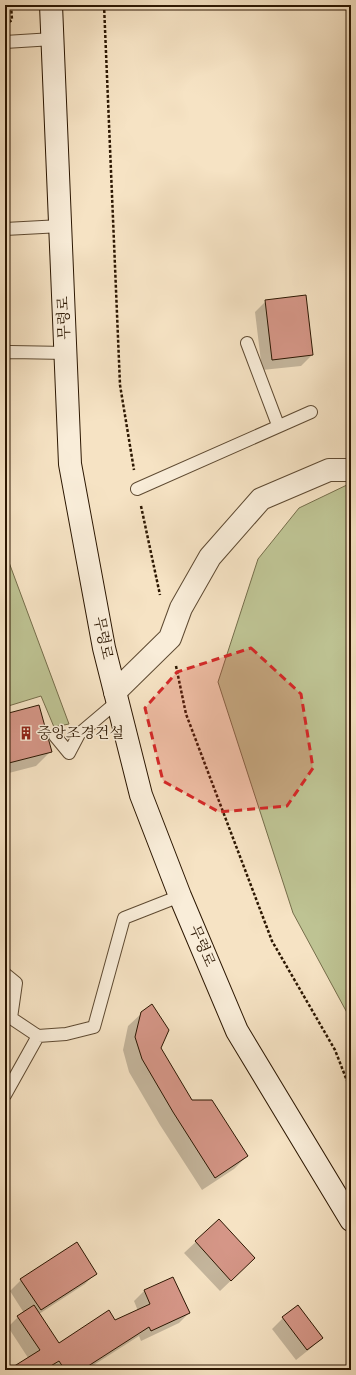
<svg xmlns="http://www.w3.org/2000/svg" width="356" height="1375" viewBox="0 0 356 1375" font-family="'Libre Bodoni','Noto Serif KR',serif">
<rect width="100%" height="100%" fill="#f6e3c4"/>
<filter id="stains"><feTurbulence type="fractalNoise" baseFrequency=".005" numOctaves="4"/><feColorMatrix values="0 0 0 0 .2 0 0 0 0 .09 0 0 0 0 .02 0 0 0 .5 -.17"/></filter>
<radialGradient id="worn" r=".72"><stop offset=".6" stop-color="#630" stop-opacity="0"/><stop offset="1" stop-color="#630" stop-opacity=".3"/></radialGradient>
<path fill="#bec393" stroke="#756d4a" d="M351,483V1020L293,913L218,682L258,559L299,508Z
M5,557H7L69,724L54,727L41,696L5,707Z"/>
<path fill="#0003" d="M266,301L312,355L301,366L262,370L255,312Z
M5,715L50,752L36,766L5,774Z
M142,1013L159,1048L191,1101L247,1156L234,1169L202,1190L160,1125L129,1072L123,1050L128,1026Z
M219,1220L243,1269L220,1291L184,1253Z
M96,1273L85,1284L39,1314L59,1344L115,1321L138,1311L134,1301L144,1291L173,1278L189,1313L179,1323L141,1341L139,1336L86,1370H36L8,1327L18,1317L24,1313L10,1291L21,1280Z
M283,1318L322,1338L311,1348L296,1360L272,1329Z"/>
<path fill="#d59687" stroke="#2c1702" d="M306,295L313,355L272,360L265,300Z
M39,705L52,752L5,764V714Z
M152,1004L169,1030L161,1048L192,1100H212L248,1156L215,1178L173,1112L142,1059L135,1037L141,1012Z
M219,1219L255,1258L231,1281L195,1241Z
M77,1242L97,1274L41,1310L20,1279Z
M173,1277L190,1313L151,1331L149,1327L82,1370H65L59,1361L44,1370H8L40,1350L17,1316L34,1305L59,1343L109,1310L115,1320L150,1304L144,1290Z
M298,1305L323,1338L307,1350L282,1317Z"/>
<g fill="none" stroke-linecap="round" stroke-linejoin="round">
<g stroke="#5e4a32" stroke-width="14">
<path id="lane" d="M5,42L53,39
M5,229L61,226
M247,343L278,425
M5,353L11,352L66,353
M137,489L311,412
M55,736L69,753L79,734L118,701
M5,974L16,983L11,1018L38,1036L66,1034L94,1027L124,918L180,896
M5,1095L38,1036"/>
</g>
<g stroke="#5e4a32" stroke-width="24">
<path id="street" d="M115,692L170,638L181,608L210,557L261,499L329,470H351"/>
</g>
<g stroke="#2c1702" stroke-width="24">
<path id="secondary" d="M51,5L70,464L104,648L141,795L180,896L237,1031L351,1220"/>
</g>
<path stroke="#2c1702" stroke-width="2.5" stroke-dasharray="3 2" stroke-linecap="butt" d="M104,5L120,385L134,470
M9,22L12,20L11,5
M141,506L160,595
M176,666L186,714L272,941L335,1050L351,1091"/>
<use href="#lane" stroke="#f9edd9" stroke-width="12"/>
<use href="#street" stroke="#f9edd9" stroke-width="22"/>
<use href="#secondary" stroke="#f9edd9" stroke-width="22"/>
</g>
<path fill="#d62828" fill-opacity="0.2" stroke="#d62828" stroke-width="3" stroke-dasharray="8 5" stroke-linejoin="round" d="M251,648L301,694L313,768L287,806L219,812L163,781L145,708L177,672Z"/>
<defs>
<g id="building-bare" transform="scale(1.08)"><path d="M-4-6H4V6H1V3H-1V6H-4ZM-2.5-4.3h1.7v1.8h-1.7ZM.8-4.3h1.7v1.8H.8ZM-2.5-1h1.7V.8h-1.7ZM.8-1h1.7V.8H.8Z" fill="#8f2418" stroke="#f9edd9" stroke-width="2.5" paint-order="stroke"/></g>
</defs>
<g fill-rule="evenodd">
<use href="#building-bare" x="26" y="733"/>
</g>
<g text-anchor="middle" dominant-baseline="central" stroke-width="3" stroke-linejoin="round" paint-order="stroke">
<g font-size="15" fill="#2c1702" stroke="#f9edd9">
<text transform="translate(64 318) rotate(-92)">무령로</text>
<text transform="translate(103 638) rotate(78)">무령로</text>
<text transform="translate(202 946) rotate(67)">무령로</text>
</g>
<g font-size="15" fill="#2c1702" stroke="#f9edd9" text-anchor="start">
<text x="37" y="733">중앙조경건설</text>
</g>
</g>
<rect width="356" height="1375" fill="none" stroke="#f6e3c4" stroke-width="20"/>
<rect x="6" y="6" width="344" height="1363" fill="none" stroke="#2c1702" stroke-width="2"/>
<rect x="10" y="10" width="336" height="1355" fill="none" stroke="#2c1702"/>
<rect width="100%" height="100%" filter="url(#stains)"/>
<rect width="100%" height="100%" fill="url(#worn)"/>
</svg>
